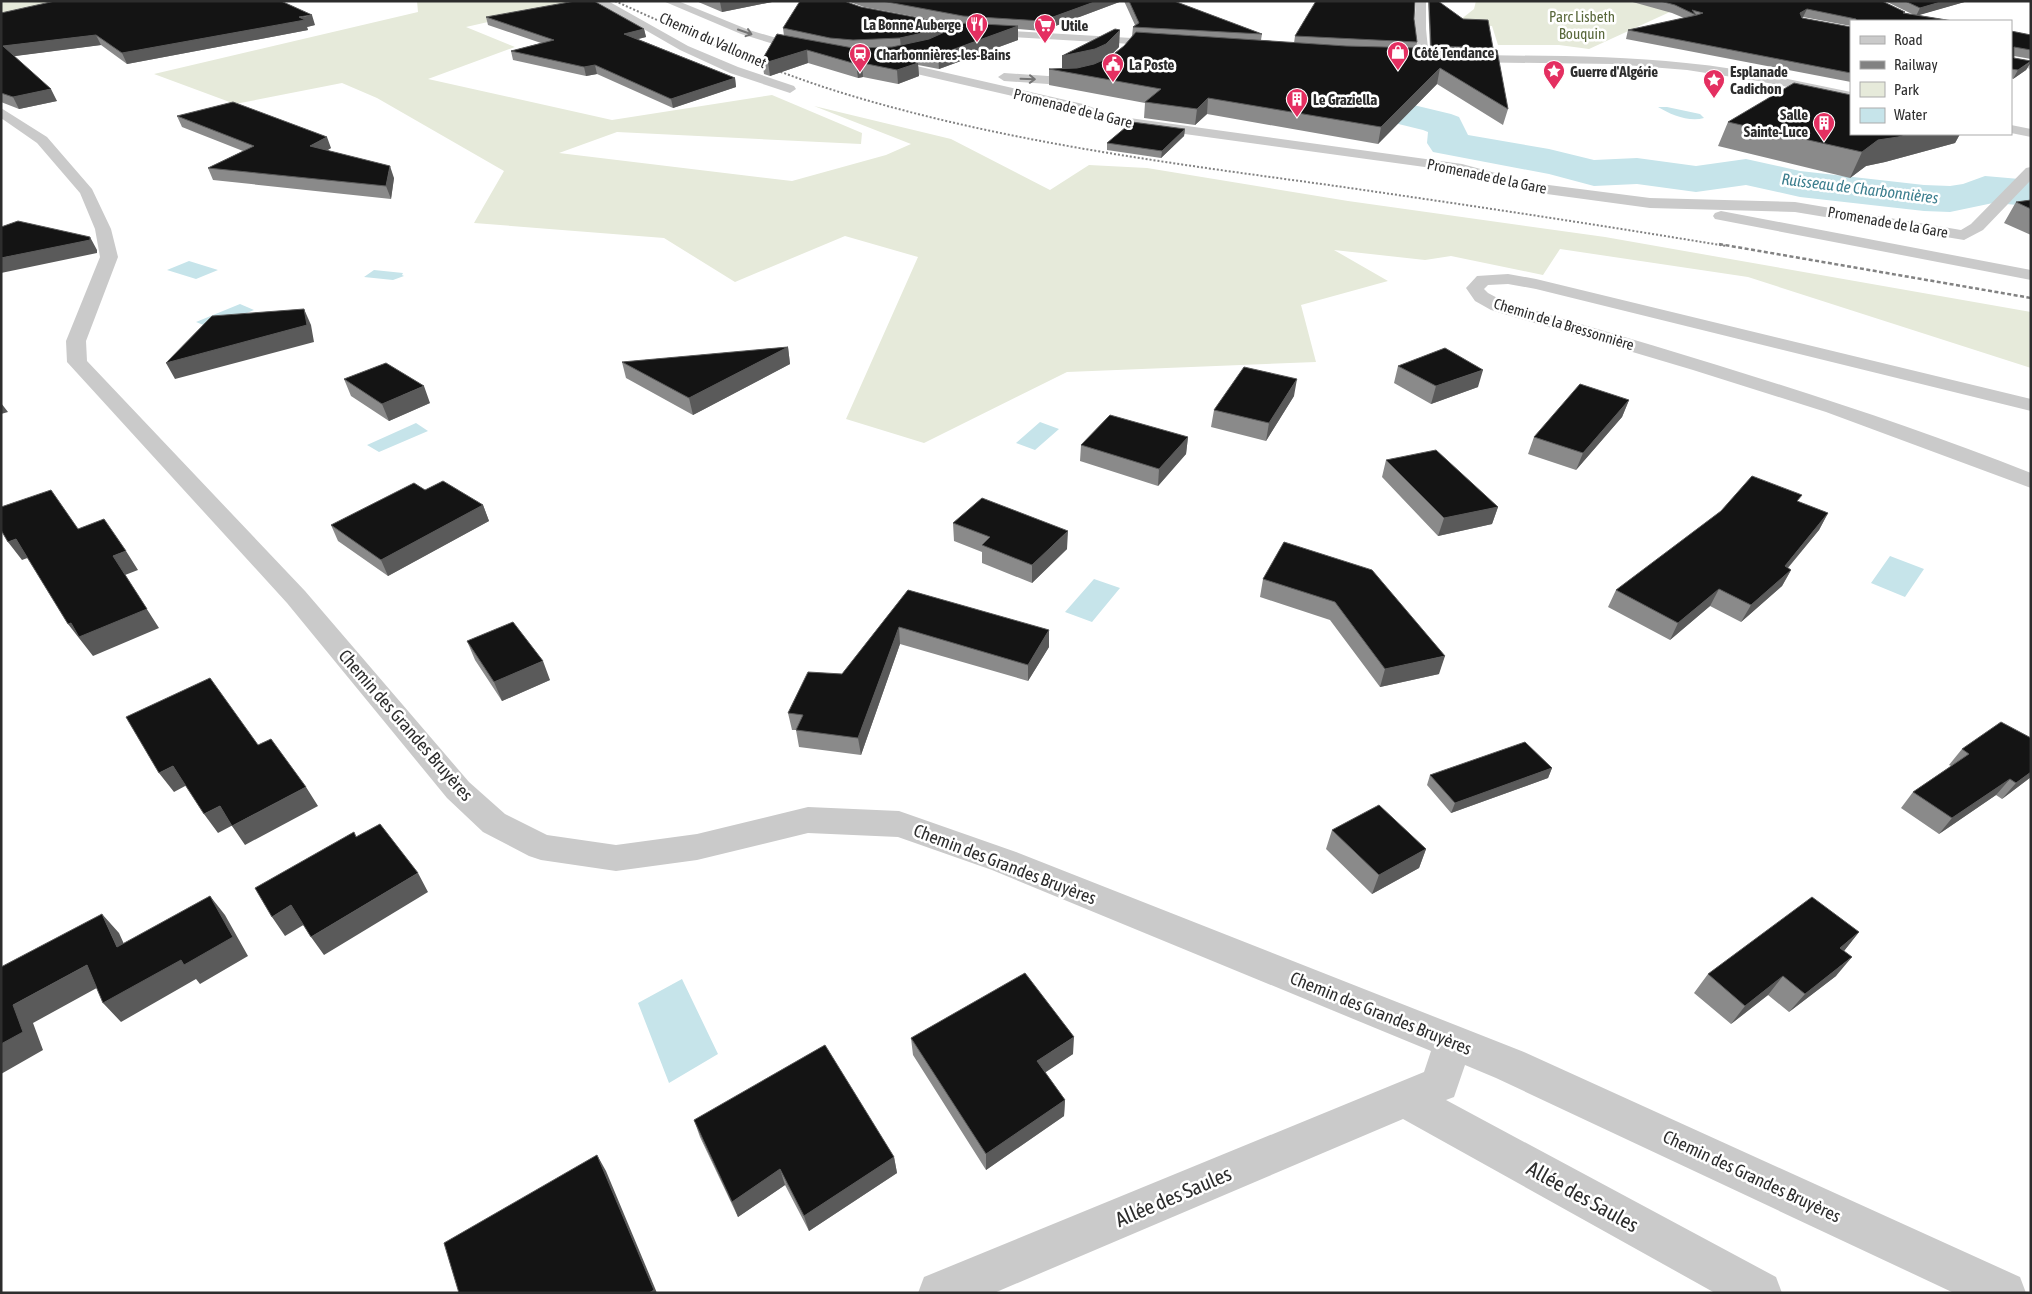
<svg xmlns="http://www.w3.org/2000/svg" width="2032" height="1294" viewBox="0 0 2032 1294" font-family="'Asap Condensed',sans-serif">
<rect width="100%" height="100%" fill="#fff"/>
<path fill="#e6eada" d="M1,1H93L1,21Z
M417,1H564L568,4L466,27L515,47L428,79L612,120L772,95L862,133L861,144L617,132L559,153L792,181L886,155L911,144L814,106L951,139L1050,190L1089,165L1147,168L1348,201L1605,237L2031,312V368L1748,277L1560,249L1543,275L1451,256L1425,260L1334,250L1388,281L1301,305L1316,362L1067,372L924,443L846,419L918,257L845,236L735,282L664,238L474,223L504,171L377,98L342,83L235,104L154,74L418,12Z
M1476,1H1642L1683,6L1589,49L1559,45H1498L1492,26L1455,24L1474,9Z"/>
<path fill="#c6e4ea" d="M1658,107H1667L1700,114L1704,118C1689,122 1671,115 1658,107Z
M189,261L218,270L196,279L167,270Z
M374,270L403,273L402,275L404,276L393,280L364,277Z
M240,304L254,310L211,328L196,322Z
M1040,422L1059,429L1035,450L1016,443Z
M416,423L428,431L379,452L367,445Z
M1890,556L1924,569L1905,597L1871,583Z
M1094,579L1120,588L1092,622L1065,612Z
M682,979L718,1054L669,1083L638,1003Z"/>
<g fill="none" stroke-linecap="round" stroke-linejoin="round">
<path fill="#c6e4ea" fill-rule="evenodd" d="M1301,78L1451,114L1459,117L1468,135L1549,149L1594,160L1637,158L1696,166L1746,159L1800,171L1924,185L1950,186L1963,184L1985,176L2031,180V206L1993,203L1950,212L1924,211L1800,197L1746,185L1696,192L1637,184L1594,186L1549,174L1433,152L1427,143L1428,132L1423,130L1288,97L1283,89L1288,81Z"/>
<path fill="#cacaca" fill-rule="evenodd" d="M595,1H608L688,46L738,67L794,86L796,89L790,93L730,73L680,50Z
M663,1H678L749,30L814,49L816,51L810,55L741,34Z
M1416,1H1426V29L1429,58L1423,62L1417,58L1414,29Z
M911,18L963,28L1166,40L1172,43L1166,46L963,34L907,23L906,21L907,19Z
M1461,55C1536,56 1611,55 1686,63C1741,68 1796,81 1851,92V100L1758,81L1687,70L1613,64L1457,62L1455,59L1457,56Z
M2011,57L2031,61V69L2011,65Z
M912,65L1083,104L1115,116L1462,164L1533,183L1650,198L1795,202L1961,230L1971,224L2026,168L2031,167V180L1983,230L1964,240L1795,212L1650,208L1532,192L1461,172L1112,124L1074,110L908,72L906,69L908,66Z
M1085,71L1091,75L1089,78L1048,84L1004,81L998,77L1004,73L1048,76Z
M1,108L47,137L92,189L111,229L118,257L86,341L87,361L305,591L469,782L505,814L547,835L616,845L697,834L808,807L899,811L1016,852L1524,1052L2020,1277L2026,1293H1954L1496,1078L1465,1065L1454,1097L1446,1100L1776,1277L1782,1293H1715L1403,1119L994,1293H918L924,1277L1424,1072L1431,1051L992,870L898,837L808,833L697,860L616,871L541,860L529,856L483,832L447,798L287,603L67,362L66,341L100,257L95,229L80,193L37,143L1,118Z
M2011,125L2031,129V137L2011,133Z
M1721,211L2031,270V280L1715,219L1713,216L1715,213Z
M1508,274L1536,279L2031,399V411L1536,289L1508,284L1488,285L1484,289L1488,293L1505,302C1682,354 1859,405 2031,473V488L1826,412L1693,370L1491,310L1475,301L1466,288L1477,276Z"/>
<path stroke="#828282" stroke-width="2" stroke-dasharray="2 2" stroke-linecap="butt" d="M615,1C692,36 769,71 849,95C1005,142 1168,163 1329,185C1461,204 1594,224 1726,246"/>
<path stroke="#828282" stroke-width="2.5" stroke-dasharray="4 2.5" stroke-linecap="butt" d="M1719,244L2031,298"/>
</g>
<path fill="#8a8a8a" d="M696,1H777L722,12Z
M847,1H1122L1042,31L1018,29V40L939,69L918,65L919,76L898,84L863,77L858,78L808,63L770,76L764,74L762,60L784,36L783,28L861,7L946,23V31L959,25L864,7Z
M1124,1H1174L1262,34L1261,40L1294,43L1295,36L1414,19L1417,42L1416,48H1430L1428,1H1438L1493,48V50L1508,109L1503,125L1437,84L1378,144L1207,114L1195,125L1144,118L1145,103L1049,85V69H1062V56L1119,47L1108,58L1124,46L1132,36L1133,27L1135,25Z
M1629,1H1882L1905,13L1914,15L1885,1H1968L1918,15L1953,21H1851V26L1803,17L1802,18L1851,27V82L1626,39L1628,30L1684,18L1672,13Z
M1,13L315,25L307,27L308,30L127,64L101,45L14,56L57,101L19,109L1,102Z
M486,17L644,29L646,37L638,39L735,78L736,87L673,108L597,74L586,76L513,60L511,51L541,43L488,25Z
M2011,31L2031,35V59L2014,56V58L2031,62L2026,70L2013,79L2011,78Z
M177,116L331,148L327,150L394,178L391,199L213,180L208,168L243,151L182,127Z
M1728,122L1851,134H1960L1955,143L1885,162L1866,166L1850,178L1718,146Z
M1185,129L1184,136L1161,158L1107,150V143Z
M2031,200V235L2004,223L2016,202Z
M788,347L790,364L693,415L626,378L622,362Z
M1398,366L1478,387L1431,404L1394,383Z
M344,379L430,403L389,421L351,396Z
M1294,396L1266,441L1211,427L1214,410Z
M1629,400L1622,417L1576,470L1528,454L1534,437Z
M1188,437L1186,454L1158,486L1080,461L1081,445Z
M1386,460L1498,507L1492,524L1438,536L1382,477Z
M425,490L483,505L489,521L388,576L338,541L331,525Z
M1798,502L1828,513L1819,530L1788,568L1791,570L1782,586L1741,622L1710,606L1670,640L1608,607L1616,590Z
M953,523L1067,549L1032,583L982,563V552L954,541Z
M1284,542L1439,674L1380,687L1330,620L1260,597L1263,579Z
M908,590L1049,630V647L1028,681L900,644L861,755L799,747L796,730H792L788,713L842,674Z
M467,641L550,680L502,701L475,660Z
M2031,738V777L2002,799L1996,795L1939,834L1901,808L1913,792L1951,766L1949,765L1962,749Z
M1552,768L1548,778L1451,813L1427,785L1430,775Z
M1332,830L1426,849L1419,868L1372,894L1326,849Z
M1859,932L1844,951L1836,976L1789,1012L1768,995L1731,1024L1694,993L1708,974Z
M911,1038L1073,1054L1045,1072L1065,1100L1064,1116L986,1170L913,1055Z
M694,1120L894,1157L897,1173L809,1231L785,1185L738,1217L700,1137Z"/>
<path fill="#5a5a5a" d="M727,1H777L722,12L720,2Z
M1097,1H1122L1042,31V21Z
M1944,1H1968L1916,16L1920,8Z
M1807,9L1803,17L1796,21L1800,13Z
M312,15L315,25L307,27L308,30L127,64L122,53Z
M946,23L947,33L927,42L901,48L900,38Z
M1018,26V40L939,69L938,55Z
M644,29L646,37L626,42L624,34Z
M1120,30L1119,47L1105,61L1062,72V56Z
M96,35L101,45L8,57L3,46Z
M807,50L808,63L770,76L768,62Z
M907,50H912V63H918L919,76L898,84L897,70L904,54Z
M2031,62L2026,70L2013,79L2018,70Z
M862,63L863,77L858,78L856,64Z
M595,65L597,74L586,76L584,67Z
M1440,68L1437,84L1378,144L1381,127Z
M735,78L736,87L673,108L671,99Z
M51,89L57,101L19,109L13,97Z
M1208,98L1207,114L1195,125L1197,109Z
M1185,129L1184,136L1161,158L1162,151Z
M1910,134H1960L1955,143L1885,162L1866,166L1850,178L1862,152L1878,140Z
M327,137L331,148L315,158L310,146Z
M390,166L394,178L391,199L386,186Z
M90,237L97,250V253L1,273V258Z
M304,309L311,325L314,342L175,379L166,363Z
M788,347L790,364L693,415L689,398Z
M1483,370L1478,387L1431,404L1436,386Z
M1297,379L1294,396L1266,441L1269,423Z
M424,386L430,403L389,421L382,404Z
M1629,400L1622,417L1576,470L1583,453Z
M1,403L8,412L1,414Z
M1188,437L1186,454L1158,486L1159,469Z
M483,505L489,521L388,576L381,560Z
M1498,507L1492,524L1438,536L1444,518Z
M1828,513L1819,530L1775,583L1785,566Z
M1068,531L1067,549L1032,583V565Z
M16,539L30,557L22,560L8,542Z
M126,551L138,570L125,575L159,628L93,656L68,624L71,623L113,556Z
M1791,570L1782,586L1741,622L1751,605Z
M1719,589L1710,606L1670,640L1678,623Z
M899,627L900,644L861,755L858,738Z
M1049,630V647L1028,681V665Z
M1445,656L1439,674L1380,687L1385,669Z
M543,661L550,680L502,701L494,682Z
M173,766L187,785L174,792L159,773Z
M1552,768L1548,778L1451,813L1455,803Z
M2031,772V777L2002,799L2016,783Z
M2010,779L1996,795L1939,834L1952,818Z
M306,787L318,806L245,845L232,826Z
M220,806L233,825L218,833L204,814Z
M1426,849L1419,868L1372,894L1379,875Z
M418,873L428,892L324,955L311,937Z
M210,896L225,915L248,956L200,984L196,979L121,1022L103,1003Z
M291,905L305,924L285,936L272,917Z
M102,914L119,933L134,966L117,947Z
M1859,932L1844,951L1840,948Z
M1852,957L1836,976L1789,1012L1805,994Z
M87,965L104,984L33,1023L43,1050L1,1074V1044L13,1005Z
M1783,976L1768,995L1731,1024L1745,1006Z
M1074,1037L1073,1054L1037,1078V1061Z
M1065,1100L1064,1116L986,1170V1154Z
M597,1155L606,1171L657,1293H649Z
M894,1157L897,1173L809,1231L804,1216Z
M780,1169L785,1185L738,1217L732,1202Z"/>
<path fill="#141414" stroke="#5a5a5a" d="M55,1H281L312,15L299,17L305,20L122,53L96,35L3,46L51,89L13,97L1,93V13Z
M575,1H594L644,29L624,34L735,78L671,99L595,65L584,67L511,51L554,40L486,17Z
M800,1H844L861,7L946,23L927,32L900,38L853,40L830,38L783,28Z
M882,1H1097L1042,21L963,16Z
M1129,1H1174L1262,34L1133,27L1139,23Z
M1316,1H1415L1414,19L1417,42L1295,36Z
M1429,1H1438L1463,19L1488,20L1493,48L1431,46Z
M1660,1H1882L1905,12L1903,13L1953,21H1856V19L1807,9L1800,13L1802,18L1851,27V73L1628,30L1697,15L1703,13L1692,10L1696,15L1675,5Z
M1905,1H1944L1920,8Z
M965,23L1018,26L938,55L912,50H907L904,54L906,59L918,63L897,70L862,63L856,64L807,50L768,62L762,60L777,34L853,48L892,47L929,39Z
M1115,29L1120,30L1106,44L1095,49L1062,56Z
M2011,31L2031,35V50L2014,47V58L2031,61L2018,70L2011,69Z
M1136,32L1346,46L1497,50L1508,109L1440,68L1381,127L1208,98L1197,109L1145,102L1161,89L1049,69L1077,68L1094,64L1110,57L1124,46Z
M1794,83L1851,95V134H1910L1898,137L1878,140L1862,152L1728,122Z
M233,102L327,137L310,146L390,166L386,186L208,168L254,146L177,116Z
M1132,122L1185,129L1162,151L1107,143Z
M2031,200V209L2016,202Z
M18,221L90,237V240L1,258V227Z
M304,309L307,325L166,363L212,316Z
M788,347L689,398L622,362Z
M1445,348L1483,370L1436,386L1398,366Z
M386,363L424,386L382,404L344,379Z
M1244,367L1297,379L1269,423L1214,410Z
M1580,384L1629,400L1583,453L1534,437Z
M1110,415L1188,437L1159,469L1081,445Z
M1436,450L1498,507L1444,518L1386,460Z
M1752,476L1802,495L1797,501L1828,513L1785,566L1791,570L1751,605L1719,589L1678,623L1616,590L1721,511Z
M443,481L483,505L381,560L331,525L414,483L425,490Z
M51,490L78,529L104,519L126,551L113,556L147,609L79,637L71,623L68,624L16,539L8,542L1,530V507Z
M982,498L1068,531L1032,565L982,545L990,537L953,523Z
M1284,542L1372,570L1445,656L1385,669L1335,602L1263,579Z
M908,590L1049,630L1028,665L899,627L858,738L796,730L803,715L788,713L808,672L842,674Z
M513,622L543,661L494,682L467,641Z
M210,678L258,745L271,739L306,787L232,826L220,806L204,814L173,766L159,773L126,717Z
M2001,722L2031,738V772L2016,783L2010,779L1952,818L1913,792L1969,754L1962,749Z
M1525,742L1552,768L1455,803L1430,775Z
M1379,805L1426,849L1379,875L1332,830Z
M380,824L418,873L311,937L291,905L272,917L255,888L354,832L356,837Z
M210,896L233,937L184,965L181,960L103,1003L87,965L13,1005L23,1032L1,1044V967L102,914L117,947Z
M1812,897L1859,932L1840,948L1852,957L1805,994L1783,976L1745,1006L1708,974Z
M1025,973L1074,1037L1037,1061L1065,1100L986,1154L911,1038Z
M825,1045L894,1157L804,1216L780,1169L732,1202L694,1120Z
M597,1155L654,1290L649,1293H459L444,1243Z"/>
<defs><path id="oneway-shaft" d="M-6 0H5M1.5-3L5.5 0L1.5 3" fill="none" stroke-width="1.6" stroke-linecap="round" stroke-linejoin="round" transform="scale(1.25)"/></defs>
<g stroke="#747474">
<use href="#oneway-shaft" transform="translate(745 32) rotate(19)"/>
<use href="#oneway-shaft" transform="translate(1028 79) rotate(2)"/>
</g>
<defs>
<g id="restaurant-pin" transform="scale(1.125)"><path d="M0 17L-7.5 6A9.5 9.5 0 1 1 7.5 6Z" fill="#e42f61" stroke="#fff"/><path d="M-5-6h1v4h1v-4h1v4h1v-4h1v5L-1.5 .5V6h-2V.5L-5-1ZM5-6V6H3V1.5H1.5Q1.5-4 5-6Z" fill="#fff"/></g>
<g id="supermarket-pin" transform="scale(1.125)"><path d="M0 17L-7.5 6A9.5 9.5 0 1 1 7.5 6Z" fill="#e42f61" stroke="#fff"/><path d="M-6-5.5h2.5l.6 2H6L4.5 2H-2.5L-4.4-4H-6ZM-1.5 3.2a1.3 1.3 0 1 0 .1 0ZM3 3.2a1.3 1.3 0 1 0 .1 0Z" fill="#fff"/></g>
<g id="shop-pin" transform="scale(1.125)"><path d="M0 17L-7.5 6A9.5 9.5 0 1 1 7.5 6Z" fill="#e42f61" stroke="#fff"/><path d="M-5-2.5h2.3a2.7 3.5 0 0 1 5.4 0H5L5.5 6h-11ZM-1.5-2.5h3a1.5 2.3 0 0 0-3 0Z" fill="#fff"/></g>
<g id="station-pin" transform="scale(1.125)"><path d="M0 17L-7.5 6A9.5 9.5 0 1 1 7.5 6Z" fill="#e42f61" stroke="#fff"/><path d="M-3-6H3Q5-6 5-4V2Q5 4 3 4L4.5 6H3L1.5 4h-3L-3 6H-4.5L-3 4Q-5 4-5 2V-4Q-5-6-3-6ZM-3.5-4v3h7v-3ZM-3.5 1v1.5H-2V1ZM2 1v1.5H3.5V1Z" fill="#fff"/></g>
<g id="civic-pin" transform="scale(1.125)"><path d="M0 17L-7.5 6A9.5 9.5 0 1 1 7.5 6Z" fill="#e42f61" stroke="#fff"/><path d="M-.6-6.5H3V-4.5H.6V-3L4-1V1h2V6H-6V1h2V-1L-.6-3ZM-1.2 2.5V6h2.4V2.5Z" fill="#fff"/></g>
<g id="sight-pin" transform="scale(1.125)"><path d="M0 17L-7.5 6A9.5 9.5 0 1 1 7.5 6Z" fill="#e42f61" stroke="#fff"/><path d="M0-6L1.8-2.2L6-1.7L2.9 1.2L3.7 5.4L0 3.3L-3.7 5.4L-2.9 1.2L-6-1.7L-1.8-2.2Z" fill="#fff"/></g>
<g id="building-pin" transform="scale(1.125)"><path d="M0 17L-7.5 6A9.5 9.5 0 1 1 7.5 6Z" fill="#e42f61" stroke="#fff"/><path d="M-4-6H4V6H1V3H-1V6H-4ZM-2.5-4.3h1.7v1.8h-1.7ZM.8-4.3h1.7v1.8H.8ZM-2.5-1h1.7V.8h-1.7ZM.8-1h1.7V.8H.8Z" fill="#fff"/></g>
</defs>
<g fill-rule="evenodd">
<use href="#restaurant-pin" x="977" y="24"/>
<use href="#supermarket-pin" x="1045" y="25"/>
<use href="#shop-pin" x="1398" y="52"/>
<use href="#station-pin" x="860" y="54"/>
<use href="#civic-pin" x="1113" y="64"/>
<use href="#sight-pin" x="1554" y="71"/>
<use href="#sight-pin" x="1714" y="80"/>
<use href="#building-pin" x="1297" y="99"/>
<use href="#building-pin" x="1824" y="123"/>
</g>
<g text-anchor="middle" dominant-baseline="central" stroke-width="5" stroke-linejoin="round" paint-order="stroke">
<g font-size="15" fill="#59683b" stroke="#fff">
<text x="1582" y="16">Parc Lisbeth<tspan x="1582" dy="17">Bouquin</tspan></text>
</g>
<g font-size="15" font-weight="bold" fill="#2d2d2d" stroke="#fff" text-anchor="start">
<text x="961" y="24" text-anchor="end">La Bonne Auberge</text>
<text x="1061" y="25">Utile</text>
<text x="1414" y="52">Côté Tendance</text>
<text x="876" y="54">Charbonnières-les-Bains</text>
<text x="1129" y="64">La Poste</text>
<text x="1570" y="71">Guerre d'Algérie</text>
<text x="1730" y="71">Esplanade<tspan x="1730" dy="17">Cadichon</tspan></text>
<text x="1313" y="99">Le Graziella</text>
<text x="1808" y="114" text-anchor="end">Salle<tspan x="1808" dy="17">Sainte-Luce</tspan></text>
</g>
<g font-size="15" fill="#2d2d2d" stroke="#fff">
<text transform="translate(713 40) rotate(24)">Chemin du Vallonnet</text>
<text transform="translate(1073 108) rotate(14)">Promenade de la Gare</text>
<text transform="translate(1487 176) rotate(12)">Promenade de la Gare</text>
<text transform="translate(1888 222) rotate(10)">Promenade de la Gare</text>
<text transform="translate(1564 324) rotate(17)">Chemin de la Bressonnière</text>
</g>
<g font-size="16" font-style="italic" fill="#3c7e8e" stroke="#fff">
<text transform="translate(1860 188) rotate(7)">Ruisseau de Charbonnières</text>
</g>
<g font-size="18" fill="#2d2d2d" stroke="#fff">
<text transform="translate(406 725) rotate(49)">Chemin des Grandes Bruyères</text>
<text transform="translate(1005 864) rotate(21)">Chemin des Grandes Bruyères</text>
<text transform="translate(1381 1013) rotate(22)">Chemin des Grandes Bruyères</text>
<text transform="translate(1752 1176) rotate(25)">Chemin des Grandes Bruyères</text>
</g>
<g font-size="21" fill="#2d2d2d" stroke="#fff">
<text transform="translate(1173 1196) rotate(-23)">Allée des Saules</text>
<text transform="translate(1583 1196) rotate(29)">Allée des Saules</text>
</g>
</g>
<rect width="2032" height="1294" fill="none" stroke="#2d2d2d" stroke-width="5"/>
<rect x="1850" y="20" width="162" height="115" fill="#ffffff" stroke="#ababab"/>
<rect x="1860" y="36" width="25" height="8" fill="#cacaca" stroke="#ababab"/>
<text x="1894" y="45" font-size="15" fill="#2d2d2d">Road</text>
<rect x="1860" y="61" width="25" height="8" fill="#828282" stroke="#ababab"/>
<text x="1894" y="70" font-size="15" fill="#2d2d2d">Railway</text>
<rect x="1860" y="82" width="25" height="15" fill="#e6eada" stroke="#ababab"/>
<text x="1894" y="95" font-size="15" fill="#2d2d2d">Park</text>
<rect x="1860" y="108" width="25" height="15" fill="#c6e4ea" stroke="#ababab"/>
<text x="1894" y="120" font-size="15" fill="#2d2d2d">Water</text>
</svg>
